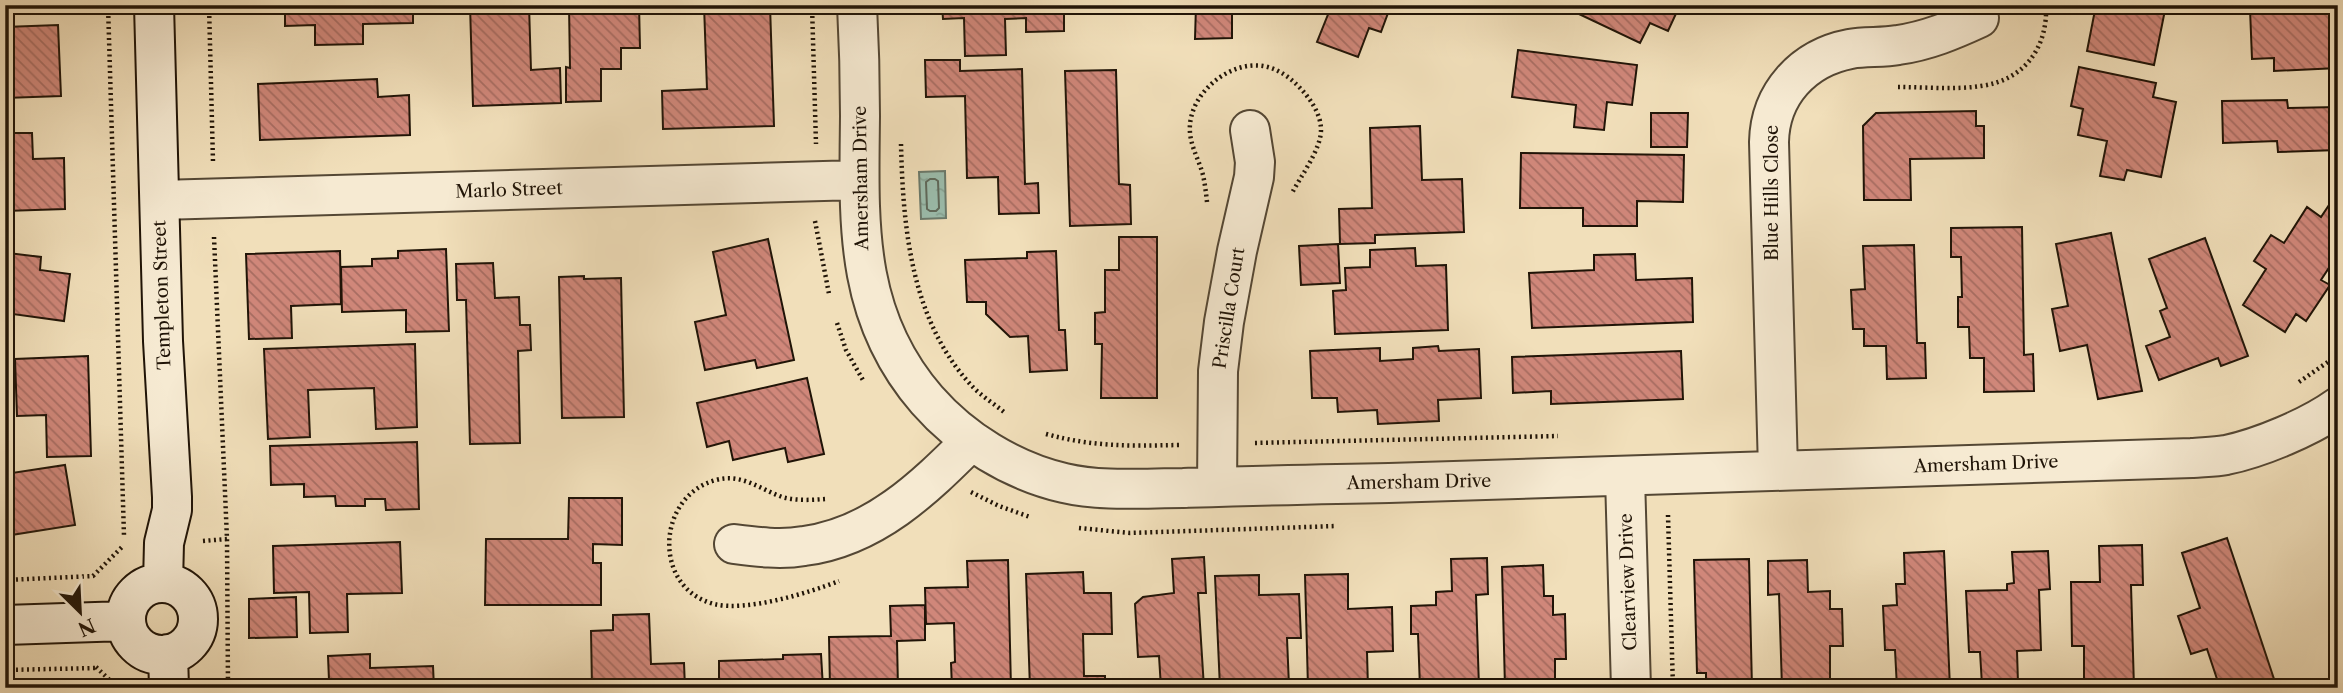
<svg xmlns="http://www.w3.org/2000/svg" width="2343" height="693" viewBox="0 0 2343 693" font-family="'Libre Caslon Text',serif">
<defs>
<pattern id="water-ripples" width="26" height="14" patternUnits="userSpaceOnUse" patternTransform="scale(1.75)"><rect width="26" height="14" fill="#9bbdad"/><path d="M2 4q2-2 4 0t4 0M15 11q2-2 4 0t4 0" fill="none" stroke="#85a293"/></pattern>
<pattern id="building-back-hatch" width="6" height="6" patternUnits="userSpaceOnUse" patternTransform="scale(1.75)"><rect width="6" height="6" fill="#d0877a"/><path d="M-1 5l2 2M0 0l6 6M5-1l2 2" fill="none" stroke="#a86d62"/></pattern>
</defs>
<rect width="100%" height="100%" fill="#f1dfba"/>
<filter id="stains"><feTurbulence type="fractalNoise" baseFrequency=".00286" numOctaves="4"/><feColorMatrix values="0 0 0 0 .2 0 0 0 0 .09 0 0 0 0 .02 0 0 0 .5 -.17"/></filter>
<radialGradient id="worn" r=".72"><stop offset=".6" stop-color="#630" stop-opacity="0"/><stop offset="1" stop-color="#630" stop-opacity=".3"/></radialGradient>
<path fill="url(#water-ripples)" stroke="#6a796b" stroke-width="2" d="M945,171L946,218L921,219L919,172Z"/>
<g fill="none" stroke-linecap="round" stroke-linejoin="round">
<path stroke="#5e685a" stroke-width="2" d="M930,179H935L938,181L939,208L936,211H930L927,209L926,182Z"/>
</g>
<path fill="url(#building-back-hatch)" stroke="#201407" stroke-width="2" d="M255,5H413V23L363,24V44L315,45V25L285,26V14H255Z
M470,5H529L531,70L560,68L561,103L473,106Z
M569,5H639L640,48H621V69H601V101L566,102V67L570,68Z
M704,5H770L774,126L663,129L662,91L707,89Z
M942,5H1064V31L1026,32V18L1005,19L1006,55L965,56L964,18L943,19Z
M1196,5H1232V38L1195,39Z
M1343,5H1391L1381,32L1369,28L1358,57L1317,42L1331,7L1341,11Z
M1560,5H1680L1668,31L1650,23L1640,43Z
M2096,5H2166L2154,65L2087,51Z
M2338,6V68L2274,71V58L2252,59L2250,9Z
M58,25L61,96L5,98V27Z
M1518,50L1637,65L1632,105L1607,102L1604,130L1574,127L1576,105L1512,97Z
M925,60H960V71L1022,69L1025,184L1038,183L1039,213L999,214L998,177L967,178L965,96L926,97Z
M2079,67L2156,83L2153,97L2176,102L2161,177L2127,170L2124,180L2100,176L2107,141L2078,135L2083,109L2071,106Z
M1116,70L1119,184L1130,185L1131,224L1070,226L1065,71Z
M377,79L378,97L409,95L410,135L260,140L258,84Z
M2287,100L2288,108L2338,107V150L2278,152L2277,141L2223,143L2222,101Z
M1976,111V126H1984V158L1910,159L1911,200H1864L1863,126L1876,113Z
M1651,113H1688L1687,147H1651Z
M1420,126L1422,180L1462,179L1464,232L1375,235V243L1340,244L1339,209L1372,208L1370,128Z
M5,133H32L33,159L64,158L65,209L5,211Z
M1521,153L1684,155L1683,202L1637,201V226H1583V208H1520Z
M2337,193L2338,254L2321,280L2330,285L2306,321L2296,314L2285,332L2243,305L2266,269L2254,261L2271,235L2284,243L2307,207L2321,217Z
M2022,227L2024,355L2033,354L2034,391L1984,392V358H1970L1969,327H1958V297H1962L1961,257H1951V228Z
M2111,233L2142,391L2098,399L2087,345L2060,351L2052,309L2068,306L2056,244Z
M1119,237H1157V398H1101L1102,344H1095V313L1105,312V270H1119Z
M2205,238L2248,356L2221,366L2218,358L2159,380L2146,346L2170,337L2160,311L2167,308L2149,259Z
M768,239L794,360L757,368L755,360L705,370L695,322L726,315L713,252Z
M1338,244L1340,283L1301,285L1299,246Z
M1914,245L1917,343H1925L1926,378L1887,379L1886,346H1864V329H1853L1851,290L1865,289L1863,246Z
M1415,248L1416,266L1446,265L1448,330L1335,334L1333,291L1346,290L1345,268L1370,267V250Z
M446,249L449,331L406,332V310L342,312L341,267L372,266V259L398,258V251Z
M340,251L341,304L291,306L292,338L249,339L246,254Z
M1056,251L1059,330H1065L1067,370L1030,372L1028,336L1010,337L986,314V302H967L965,260L1027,258V252Z
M8,253L41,257L40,270L70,274L64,321L5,313V265Z
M1635,254L1636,280L1692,278L1693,322L1532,328L1529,273L1594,270V255Z
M493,263L495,298L519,297L520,325H530L531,350L518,351L520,443L470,444L466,300H457L456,264Z
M584,276V279L621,278L624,417L562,418L559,277Z
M415,344L417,427L376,429L374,388L308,390L310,437L268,439L264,349Z
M1438,346L1439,351L1479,349L1481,398L1438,400L1439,421L1378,424L1377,410L1338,412L1337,398H1312L1310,351L1380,348V361L1413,359V348Z
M1681,351L1683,399L1551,404V391L1513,393L1512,357Z
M88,356L91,456L47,457L46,415L17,416L15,359Z
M11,360L12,404H8L9,445H5V361Z
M807,378L824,454L788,462L785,448L733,460L729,441L707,447L697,403Z
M417,442L419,509L386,510L385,499H365V506H336L335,496L304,497V484L271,485L270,446Z
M65,465L75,525L5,536V474Z
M569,498H622V545L593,544V563H601V605H485L486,539H568Z
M2227,538L2277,688H2220L2207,649L2191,654L2178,616L2200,608L2182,553Z
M400,542L402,593L347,594L348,632L310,633L309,592L274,593L273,546Z
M2142,545L2143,585H2131L2134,688H2084V646H2072L2071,582H2100L2099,546Z
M1944,551L1950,688H1897L1895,650H1885L1883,606L1897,605L1896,584H1905L1904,553Z
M2048,551L2050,589L2039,590L2041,650L2017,651L2018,683L1982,685L1980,652H1969L1966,591L2007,590V584L2014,583L2012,552Z
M1204,557L1206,593H1198L1204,688H1161L1159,656L1138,657L1135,604L1143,597L1174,593L1172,559Z
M1487,558L1488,594L1476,595L1479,688H1420L1418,634H1411V606L1436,605V592L1452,591L1451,559Z
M1749,559L1752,688H1706V673H1697L1694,560Z
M1008,560L1011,688H952L951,663L955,662L954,623L926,624L925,588L968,587L967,561Z
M1807,560L1808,592L1830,591V609H1842L1843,646H1830V688H1782L1779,594L1768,595V561Z
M1543,565L1544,596H1553V615L1565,614L1566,659H1555V688H1505L1502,567Z
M1083,572L1084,593H1111L1112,634H1083L1084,676H1105V688H1030L1026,574Z
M1348,574V609L1392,607L1393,651L1367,652L1368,688H1308L1305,575Z
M1259,575V595L1299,594L1301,638H1287L1289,686L1297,685V688H1220L1215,576Z
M296,597L297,637L249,638V599Z
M925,605V640L897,641L898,688H830L829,637L891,636L890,606Z
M649,614L651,664L684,663L685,688H592L591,631L613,630V615Z
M370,654V668L433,666L434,688H273V682L329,680L328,656Z
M821,654L823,688H719V661L783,659V655Z"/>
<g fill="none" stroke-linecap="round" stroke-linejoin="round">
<g stroke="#544734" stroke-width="42">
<path id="street" d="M857,5C859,42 860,79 860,116C859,221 853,315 927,400C962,440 1012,471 1064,483C1102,492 1145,488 1183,488C1252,486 1320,484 1389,483C1657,476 1924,465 2192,458C2203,457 2215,457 2226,455C2260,448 2310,427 2338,407
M160,200L859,180
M1778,469L1769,142C1770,94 1803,58 1850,49C1865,46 1882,48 1898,45C1927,41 1953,30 1979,18
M1625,477L1631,688
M1217,487L1218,371L1224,322L1237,251L1254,177L1255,162L1250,130
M734,544C757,547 781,550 804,546C874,537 924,488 971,441"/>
</g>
<g stroke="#201407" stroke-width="42">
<path id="secondary" d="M154,5L163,341L172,497V510L164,543L163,583
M126 619a36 36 0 1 1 72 0a36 36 0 1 1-72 0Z
M5,625L126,621
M168,654L169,688"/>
</g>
<path stroke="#201407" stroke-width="4.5" stroke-dasharray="2 3.5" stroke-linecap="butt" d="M108,5L124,536
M209,5L213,162
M812,5L816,144
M1898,87C1925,87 1955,90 1981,86C2025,80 2048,47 2046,5
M901,144C903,228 911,320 971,385C980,395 993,403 1004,412
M1207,202C1206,193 1205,184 1203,175C1198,156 1186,140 1191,118C1197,88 1232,61 1263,66C1281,69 1296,82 1307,96C1314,105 1321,117 1321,130C1321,149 1301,176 1292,193
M815,221L829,294
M214,237L227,539L228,688
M837,323L846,350L864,382
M2299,382L2338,355
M1046,434C1094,447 1129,446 1179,445
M1255,443L1558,436
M971,492L999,506L1030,517
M825,499C811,500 796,501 782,497C760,489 741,473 716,480C656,496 652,588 714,604C747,612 808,593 839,581
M1668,515L1673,688
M1079,528L1130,533L1336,526
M203,541L227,539
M5,580L93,576L124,545
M96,667L118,688
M5,670L96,668"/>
<use href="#street" stroke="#f6ead2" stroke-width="38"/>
<use href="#secondary" stroke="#f6ead2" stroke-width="38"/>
</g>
<g text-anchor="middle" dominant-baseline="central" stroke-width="7" stroke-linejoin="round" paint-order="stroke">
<g font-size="18" fill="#201407" stroke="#f6ead2">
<text transform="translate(861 178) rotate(-91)">Amersham Drive</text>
<text transform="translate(509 190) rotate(-2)">Marlo Street</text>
<text transform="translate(1772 193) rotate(-90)">Blue Hills Close</text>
<text transform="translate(162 295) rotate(-92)">Templeton Street</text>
<text transform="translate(1229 308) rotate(-81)">Priscilla Court</text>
<text transform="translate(1986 464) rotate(-2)">Amersham Drive</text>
<text transform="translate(1419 482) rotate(-1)">Amersham Drive</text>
<text transform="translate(1628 582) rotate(-92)">Clearview Drive</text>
</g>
</g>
<rect width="2343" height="693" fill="none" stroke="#f1dfba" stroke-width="28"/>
<rect x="7" y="7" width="2329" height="679" fill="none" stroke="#201407" stroke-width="3.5"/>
<rect x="14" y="14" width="2315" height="665" fill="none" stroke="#201407" stroke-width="2"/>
<g transform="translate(80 612) rotate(156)" stroke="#f6ead2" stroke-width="5" paint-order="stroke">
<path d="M0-5L12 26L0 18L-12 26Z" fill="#201407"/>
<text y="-10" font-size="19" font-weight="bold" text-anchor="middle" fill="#201407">N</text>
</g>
<rect width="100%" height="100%" filter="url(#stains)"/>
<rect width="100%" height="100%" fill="url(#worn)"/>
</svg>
